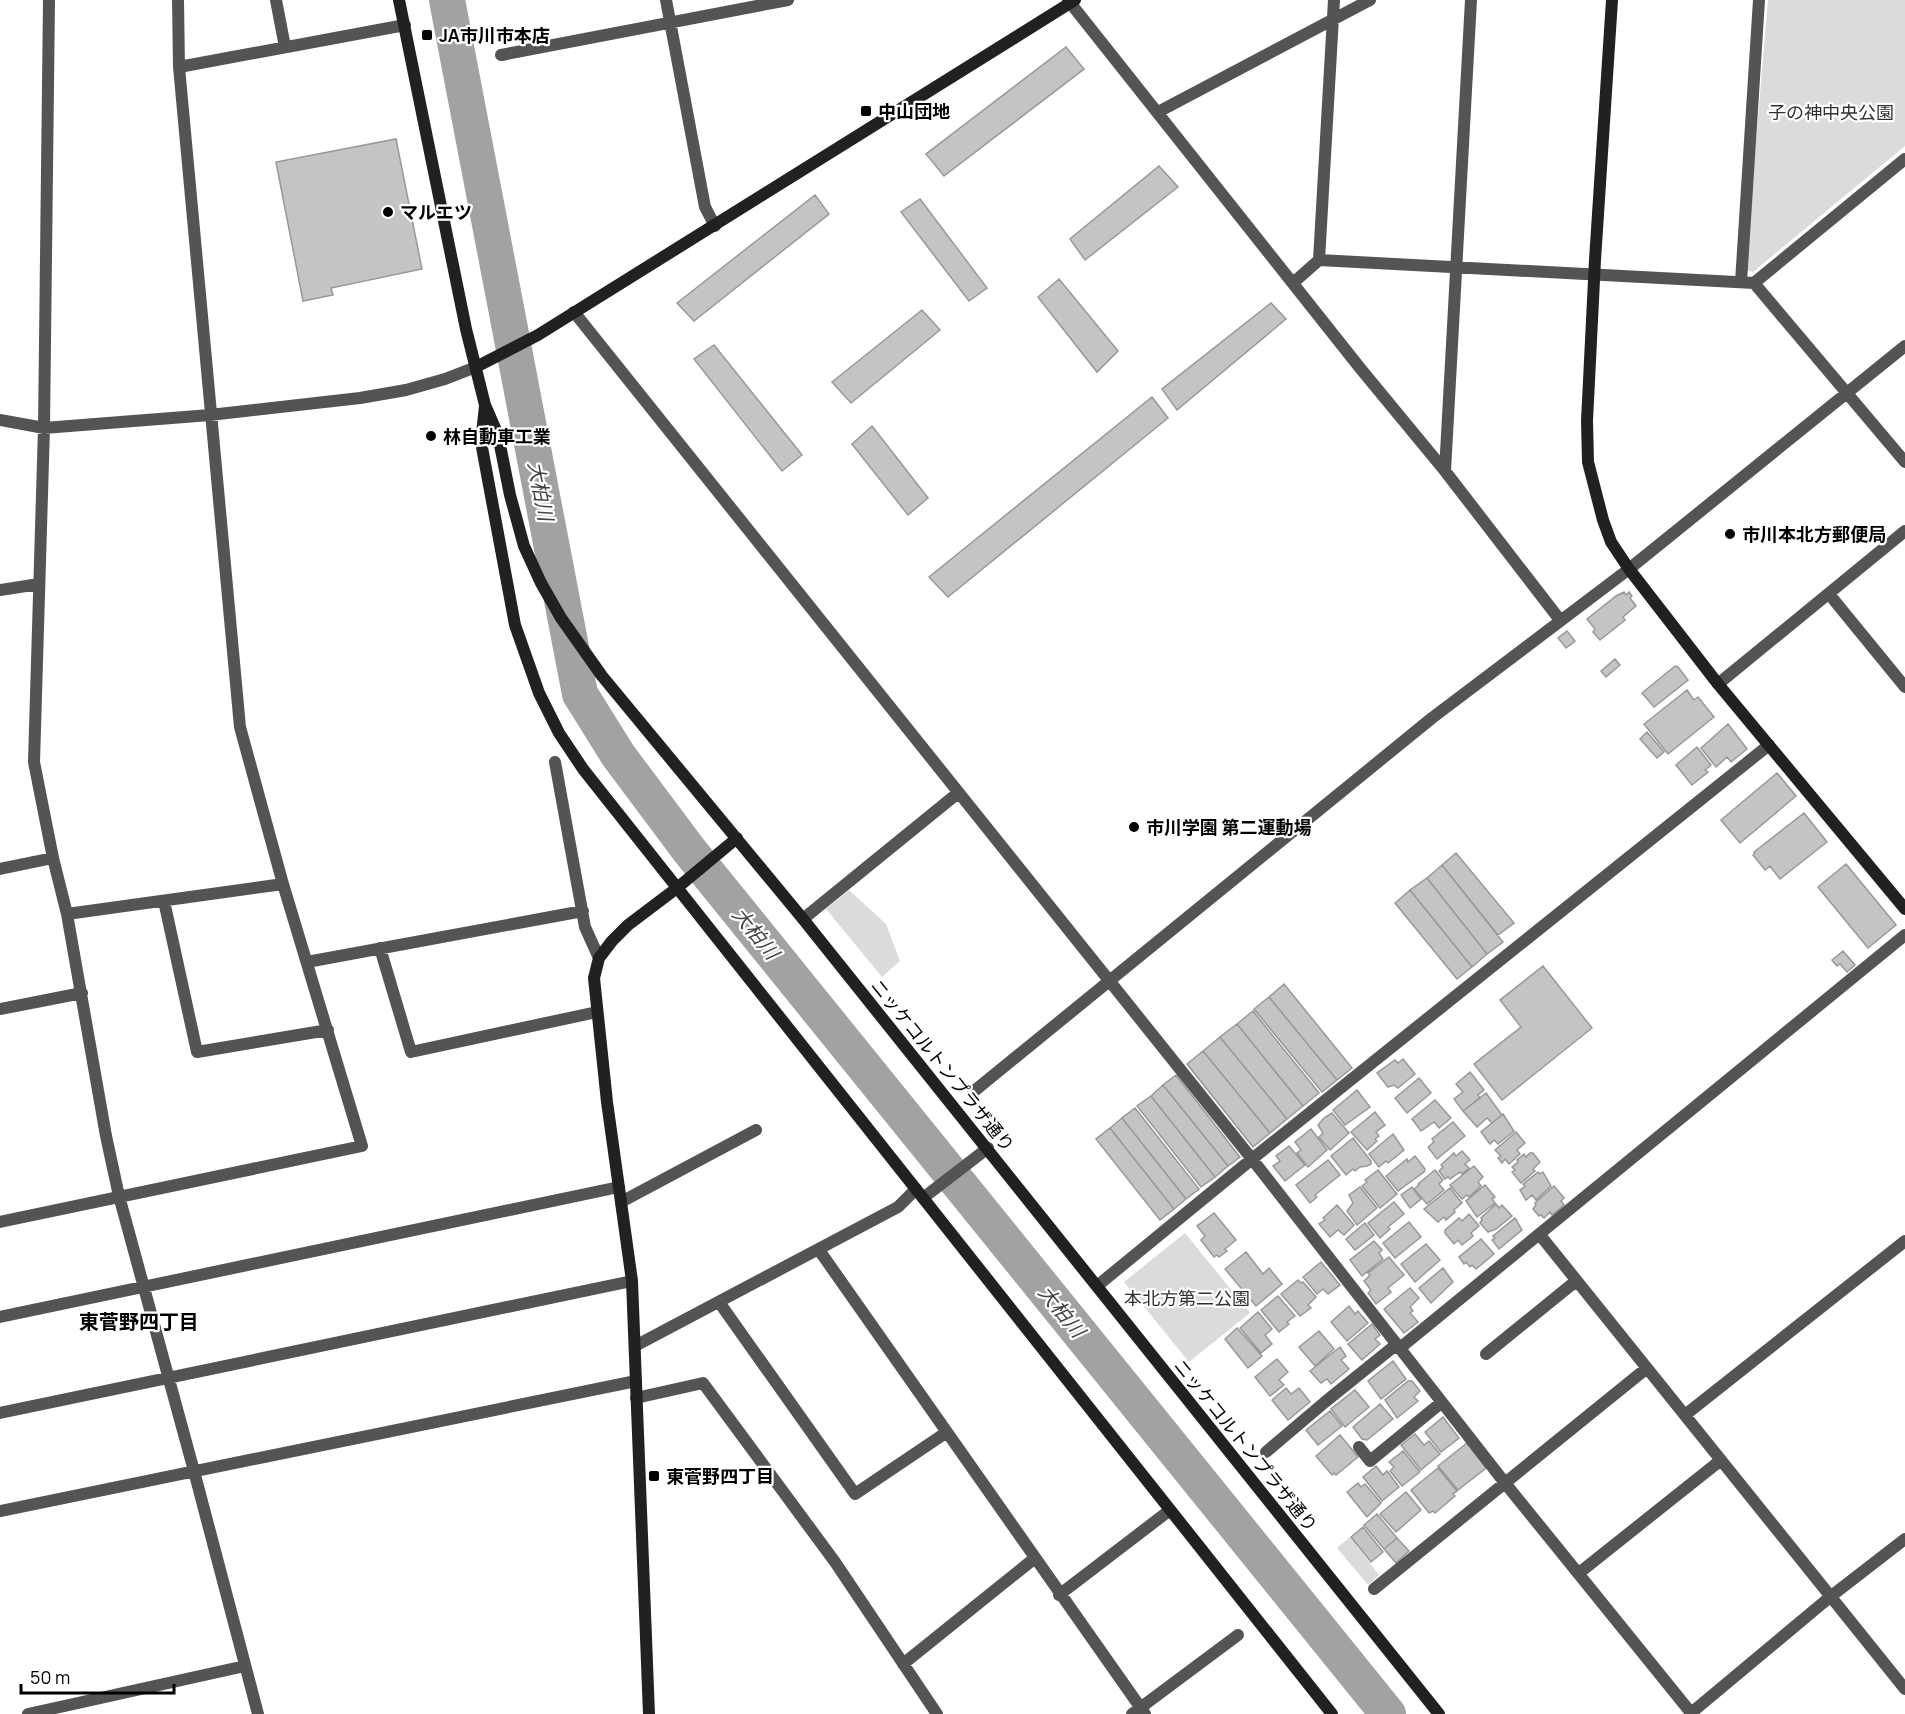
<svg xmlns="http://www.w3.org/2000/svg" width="1905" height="1714" viewBox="0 0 1905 1714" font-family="Manrope,'Noto Sans JP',sans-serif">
<rect width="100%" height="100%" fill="#fff"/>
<path fill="#dbdbdb" d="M1768,0H1905V146L1753,272L1745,270Z
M849,890L886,924L900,961L882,977L826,909Z
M1185,1233L1250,1313L1189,1362L1124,1282Z
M1350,1537L1379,1575L1368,1585L1337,1548Z"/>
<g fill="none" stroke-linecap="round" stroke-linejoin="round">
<path stroke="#a2a2a2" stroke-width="36" d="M447,0L580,694L618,755L689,850L1388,1714"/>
</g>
<path fill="#c4c4c4" stroke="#989898" stroke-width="1.5" d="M1066,47L1084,69L944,176L926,154Z
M396,139L422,269L331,288L333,295L303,301L276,162Z
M1159,166L1178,187L1085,260L1070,239Z
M815,195L829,214L694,321L677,303Z
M920,199L987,288L969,301L901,212Z
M1059,279L1118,351L1097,372L1038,297Z
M1271,303L1286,319L1177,410L1162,389Z
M922,310L940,330L851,403L832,382Z
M714,345L802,455L782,471L694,359Z
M1152,397L1168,418L948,597L929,577Z
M872,426L928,498L908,515L852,444Z
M1624,592L1626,595L1629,592L1632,596L1630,598L1636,606L1623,617L1625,620L1600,640L1593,632L1595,629L1587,619L1616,596Z
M1567,631L1575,641L1566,648L1558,638Z
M1615,659L1620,665L1606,677L1601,671Z
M1675,666L1678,667L1688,680L1654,707L1642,693Z
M1687,690L1694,700L1698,697L1714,717L1668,754L1644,724Z
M1728,724L1747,749L1731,762L1727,757L1716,767L1701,748Z
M1647,732L1664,752L1657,758L1640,739Z
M1697,747L1711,765L1705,770L1708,772L1692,785L1676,765Z
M1777,773L1796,796L1740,843L1721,820Z
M1804,813L1827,842L1780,879L1770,866L1765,870L1753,855L1755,853L1754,852Z
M1456,853L1514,923L1498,935L1442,865Z
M1846,864L1896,925L1868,948L1818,887Z
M1442,865L1503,942L1487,954L1427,878Z
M1427,878L1487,954L1472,967L1410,890Z
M1410,890L1472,967L1457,979L1395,903Z
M1843,951L1855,965L1847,972L1840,964L1837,966L1832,960Z
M1543,966L1592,1028L1502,1100L1474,1064L1521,1027L1500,1000Z
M1284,984L1352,1068L1337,1080L1269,997Z
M1269,997L1337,1080L1322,1092L1254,1009Z
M1253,1011L1319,1093L1303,1106L1237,1024Z
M1237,1024L1303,1106L1287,1119L1220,1037Z
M1220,1037L1287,1119L1270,1133L1203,1051Z
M1203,1051L1270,1133L1253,1147L1187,1064Z
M1403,1059L1415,1074L1398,1088L1394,1085L1388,1087L1377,1073L1395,1060L1398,1063Z
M1470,1072L1484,1090L1478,1095L1480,1098L1463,1111L1454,1099L1463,1092L1456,1084Z
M1176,1075L1240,1157L1228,1166L1163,1085Z
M1419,1078L1431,1093L1407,1113L1395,1098Z
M1163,1085L1228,1166L1215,1177L1151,1096Z
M1357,1090L1370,1107L1345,1125L1333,1110Z
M1486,1093L1502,1115L1492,1123L1487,1118L1477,1127L1463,1111Z
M1151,1096L1215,1177L1201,1187L1137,1106Z
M1435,1100L1451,1118L1439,1128L1434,1122L1421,1131L1412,1119Z
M1135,1108L1199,1189L1186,1199L1122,1118Z
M1375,1112L1385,1125L1376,1132L1379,1136L1375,1139L1377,1141L1367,1150L1351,1132Z
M1332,1113L1349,1133L1330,1150L1319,1137L1323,1133L1318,1125L1324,1118Z
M1503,1114L1514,1131L1498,1144L1494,1140L1490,1144L1481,1132Z
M1122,1118L1186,1199L1174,1209L1110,1128Z
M1453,1122L1465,1136L1437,1159L1428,1147L1434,1142L1432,1139Z
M1110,1128L1174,1209L1160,1220L1096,1139Z
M1311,1129L1327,1150L1308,1167L1297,1153L1301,1150L1295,1142Z
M1516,1132L1525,1143L1517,1150L1520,1154L1509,1164L1505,1159L1502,1163L1498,1158L1501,1156L1495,1150Z
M1393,1134L1404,1150L1388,1163L1386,1161L1379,1167L1369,1154Z
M1353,1138L1371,1161V1164L1367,1166L1360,1167L1355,1171L1353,1169L1346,1175L1331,1156Z
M1289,1146L1305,1165L1285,1181L1273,1166L1280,1161L1276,1156Z
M1462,1151L1470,1160L1465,1164L1469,1168L1462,1174L1460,1172L1450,1179L1448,1177L1445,1179L1439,1171L1443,1167L1441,1165L1454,1153L1456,1156Z
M1530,1153H1533L1540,1162L1533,1169L1535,1171L1521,1183L1512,1172L1515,1170L1512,1167L1518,1162L1517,1160L1524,1154L1526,1157Z
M1415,1156L1425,1169L1424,1172L1398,1191L1386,1176L1407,1159L1408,1162Z
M1328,1160L1340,1175L1315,1195L1317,1197L1310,1203L1296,1185Z
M1474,1166L1483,1177L1478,1182L1481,1186L1469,1197L1467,1195L1462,1199L1450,1185Z
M1378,1170L1397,1194L1380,1208L1362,1186L1367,1182L1365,1180Z
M1435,1170L1443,1180L1439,1184L1444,1190L1427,1204L1414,1189L1419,1185L1418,1184Z
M1538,1172L1540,1174L1543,1172L1551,1186L1536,1200L1532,1195L1526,1200L1520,1190L1525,1186L1523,1184Z
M1485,1185L1495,1197L1492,1199L1495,1203L1477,1217L1466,1201Z
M1554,1186L1564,1198L1561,1201L1564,1205L1552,1215L1550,1212L1544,1218L1541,1215L1539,1216L1533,1209L1536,1205L1535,1203Z
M1360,1187L1377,1208L1357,1225L1347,1211L1353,1203L1349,1195Z
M1412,1187L1421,1199L1410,1208L1401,1195Z
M1450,1188L1462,1203L1454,1210L1455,1212L1446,1220L1444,1217L1438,1222L1424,1209Z
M1394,1202L1404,1214L1388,1227L1390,1229L1380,1238L1368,1223Z
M1496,1204L1499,1208L1502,1205L1512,1216L1496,1229L1488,1232L1480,1223L1482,1220L1481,1218Z
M1337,1205L1354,1225L1344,1235L1338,1230L1330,1237L1319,1224L1325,1220L1323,1218Z
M1214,1213L1236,1240L1225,1249L1227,1251L1219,1257L1217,1255L1214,1257L1201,1240L1205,1236L1197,1226Z
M1469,1214L1479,1226L1471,1233L1473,1236L1462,1245L1458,1240L1454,1244L1445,1233V1230L1459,1218L1462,1221Z
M1515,1218L1522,1230L1499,1249L1492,1240L1495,1238L1493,1236Z
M1409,1222L1421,1237L1395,1258L1383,1243Z
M1365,1223L1374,1235L1355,1250L1346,1239Z
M1481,1239L1494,1254L1476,1269L1472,1265L1470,1267L1466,1262L1464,1264L1459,1257Z
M1374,1241L1382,1250L1379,1253L1383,1259L1362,1276L1350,1260Z
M1426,1244L1440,1260L1415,1282L1401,1264Z
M1246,1252L1263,1274L1269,1268L1282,1284L1256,1306L1225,1269Z
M1389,1257L1404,1275L1388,1288L1391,1292L1376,1304L1368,1293L1371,1290L1364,1281L1370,1275L1368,1273Z
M1321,1262L1340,1285L1328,1294L1323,1289L1317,1294L1303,1277Z
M1443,1268L1453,1282L1431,1303L1419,1288Z
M1298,1280L1301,1283L1303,1282L1316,1297L1308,1305L1311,1308L1300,1316L1281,1294Z
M1410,1288L1419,1298L1410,1307L1413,1311L1410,1313L1418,1322L1404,1333L1384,1309Z
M1278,1296L1295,1316L1287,1322L1289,1324L1279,1332L1261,1310Z
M1349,1306L1355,1314L1358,1311L1368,1323L1347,1341L1331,1322Z
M1258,1312L1272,1329L1265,1335L1272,1344L1261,1353L1240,1328Z
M1372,1324L1380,1335L1375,1339L1380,1344L1362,1360L1348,1344Z
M1237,1328L1262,1356L1248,1368L1225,1339Z
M1319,1331L1334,1349L1315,1366L1299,1347Z
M1340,1347L1346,1356L1341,1360L1349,1369L1331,1384L1327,1379L1321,1383L1310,1371Z
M1277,1359L1288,1372L1279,1380L1284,1385L1270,1396L1255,1377Z
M1393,1361L1406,1379L1381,1399L1368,1381Z
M1408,1381H1412L1420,1391L1414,1397L1418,1401L1397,1418L1385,1400Z
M1286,1388L1291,1394L1299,1388L1310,1402L1288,1420L1272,1400Z
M1355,1390L1369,1407L1345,1427L1331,1409Z
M1380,1404L1393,1419L1367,1440L1362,1439L1353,1427Z
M1330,1411L1342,1426L1318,1445L1306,1430Z
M1443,1417L1459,1438L1441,1452L1425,1432Z
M1415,1434L1424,1445L1429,1441L1440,1454L1421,1470L1401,1445Z
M1340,1435L1358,1457L1336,1475L1334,1473L1332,1475L1316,1456Z
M1467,1443L1486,1468L1458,1490L1438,1466Z
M1403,1451L1420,1472L1402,1486L1390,1471L1394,1467L1389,1462Z
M1376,1466L1383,1475L1387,1471L1399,1487L1382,1501L1363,1477Z
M1438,1468L1457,1491L1453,1494L1455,1496L1435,1513L1433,1511L1429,1513L1411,1490Z
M1358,1483L1361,1487L1365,1484L1381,1503L1367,1517L1347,1492Z
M1406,1492L1421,1510L1396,1532L1380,1514Z
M1377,1514L1397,1538L1384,1549L1364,1525Z
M1363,1527L1383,1552L1371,1562L1351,1537Z
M1397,1538L1409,1551L1396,1563L1384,1549Z"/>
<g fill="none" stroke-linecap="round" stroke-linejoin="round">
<path stroke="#545454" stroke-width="12" d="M49,0L44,428L34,762L53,858L67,914L106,1136L119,1196L194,1471L258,1714
M276,0L285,47
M666,0L705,207L715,226
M1068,0L1360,368L1445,471L1560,620
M501,55L788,0
M179,67L405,25
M1158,112L1370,0
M1319,260L1754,283L1905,159
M1741,282L1759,0
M1293,283L1319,260L1334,0
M1754,283L1905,462
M574,312L1252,1159L1505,1483L1692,1714
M0,420L44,428L210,415L360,398L406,390L445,379L476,367
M1445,471L1471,0
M0,590L39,584
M1829,594L1905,687
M1718,684L1905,531
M555,762L585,927L599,958
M0,869L53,858
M164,901L197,1052L328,1030
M67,914L283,884
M803,919L958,793
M380,948L411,1052L597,1012
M307,962L583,911
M0,1009L82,993
M973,1092L1432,718L1629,569L1905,346
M923,1198L988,1148
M621,1202L756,1130
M0,1222L362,1146L283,884L240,727L179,67L178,0
M1540,1235L1905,1689
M819,1250L1145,1714
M1097,1286L1252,1159L1769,745
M719,1302L855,1494L947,1432
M0,1317L619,1187
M635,1346L898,1207L916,1189
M1486,1354L1576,1281
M636,1398L703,1383L835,1562L937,1714
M0,1413L632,1281
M1685,1415L1905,1241
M1359,1447L1370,1461L1442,1402
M1266,1452L1325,1402L1392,1348H1400L1905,935
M0,1511L636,1381
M1579,1573L1721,1460
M1374,1589L1647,1368
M1059,1595L1170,1510
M903,1664L1035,1558
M1691,1713L1830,1597L1905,1539
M28,1714L245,1666
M1132,1714L1238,1635"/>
<path stroke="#212121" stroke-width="12" d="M399,0L466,329L485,405L498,435L510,495L524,546L541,583L561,618L602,676L803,919L1439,1714
M1612,0L1595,260L1587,421L1588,462L1603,520L1611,542L1629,569L1718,684L1905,909
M476,367L538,335L1075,0
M485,406L481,442L515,625L539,693L559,733L583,769L1332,1714
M649,1714L632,1281L607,1102L594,978L599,958L612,941L628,925L677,888L737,838"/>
</g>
<g fill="#000" stroke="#fff" stroke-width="2">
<rect x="421" y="29" width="12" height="12" rx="3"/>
<rect x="860" y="105" width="12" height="12" rx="3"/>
<circle cx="388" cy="212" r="6"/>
<circle cx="431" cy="436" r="6"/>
<circle cx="1730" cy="534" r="6"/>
<circle cx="1134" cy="827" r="6"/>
<rect x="648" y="1470" width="12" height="12" rx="3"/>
</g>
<g text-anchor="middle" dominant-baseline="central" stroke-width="4.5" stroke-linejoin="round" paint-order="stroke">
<g font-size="18" font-weight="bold" fill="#000" stroke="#fff" text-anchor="start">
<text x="439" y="35">JA市川市本店</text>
<text x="878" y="111">中山団地</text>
<text x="400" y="212">マルエツ</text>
<text x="443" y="436">林自動車工業</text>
<text x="1742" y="534">市川本北方郵便局</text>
<text x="1146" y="827">市川学園 第二運動場</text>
<text x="666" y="1476">東菅野四丁目</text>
</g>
<g font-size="18" fill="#323232" stroke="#fff">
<text x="1831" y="112">子の神中央公園</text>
<text x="1187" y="1298">本北方第二公園</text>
</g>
<g font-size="18" fill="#000" stroke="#fff">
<text transform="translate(943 1065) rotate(51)">ニッケコルトンプラザ通り</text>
<text transform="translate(1246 1445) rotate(51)">ニッケコルトンプラザ通り</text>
</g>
<g font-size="20" font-style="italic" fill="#434343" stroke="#fff">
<text transform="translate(541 491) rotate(79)">大柏川</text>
<text transform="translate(756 933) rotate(51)">大柏川</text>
<text transform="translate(1062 1311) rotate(51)">大柏川</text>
</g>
<g font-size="20" font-weight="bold" fill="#000" stroke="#fff">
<text x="139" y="1321">東菅野四丁目</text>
</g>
</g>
<path d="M21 1684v9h153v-9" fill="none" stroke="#000000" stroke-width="3"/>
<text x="30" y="1684" font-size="18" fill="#000000" stroke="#ffffff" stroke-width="4.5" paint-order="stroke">50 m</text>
</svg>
